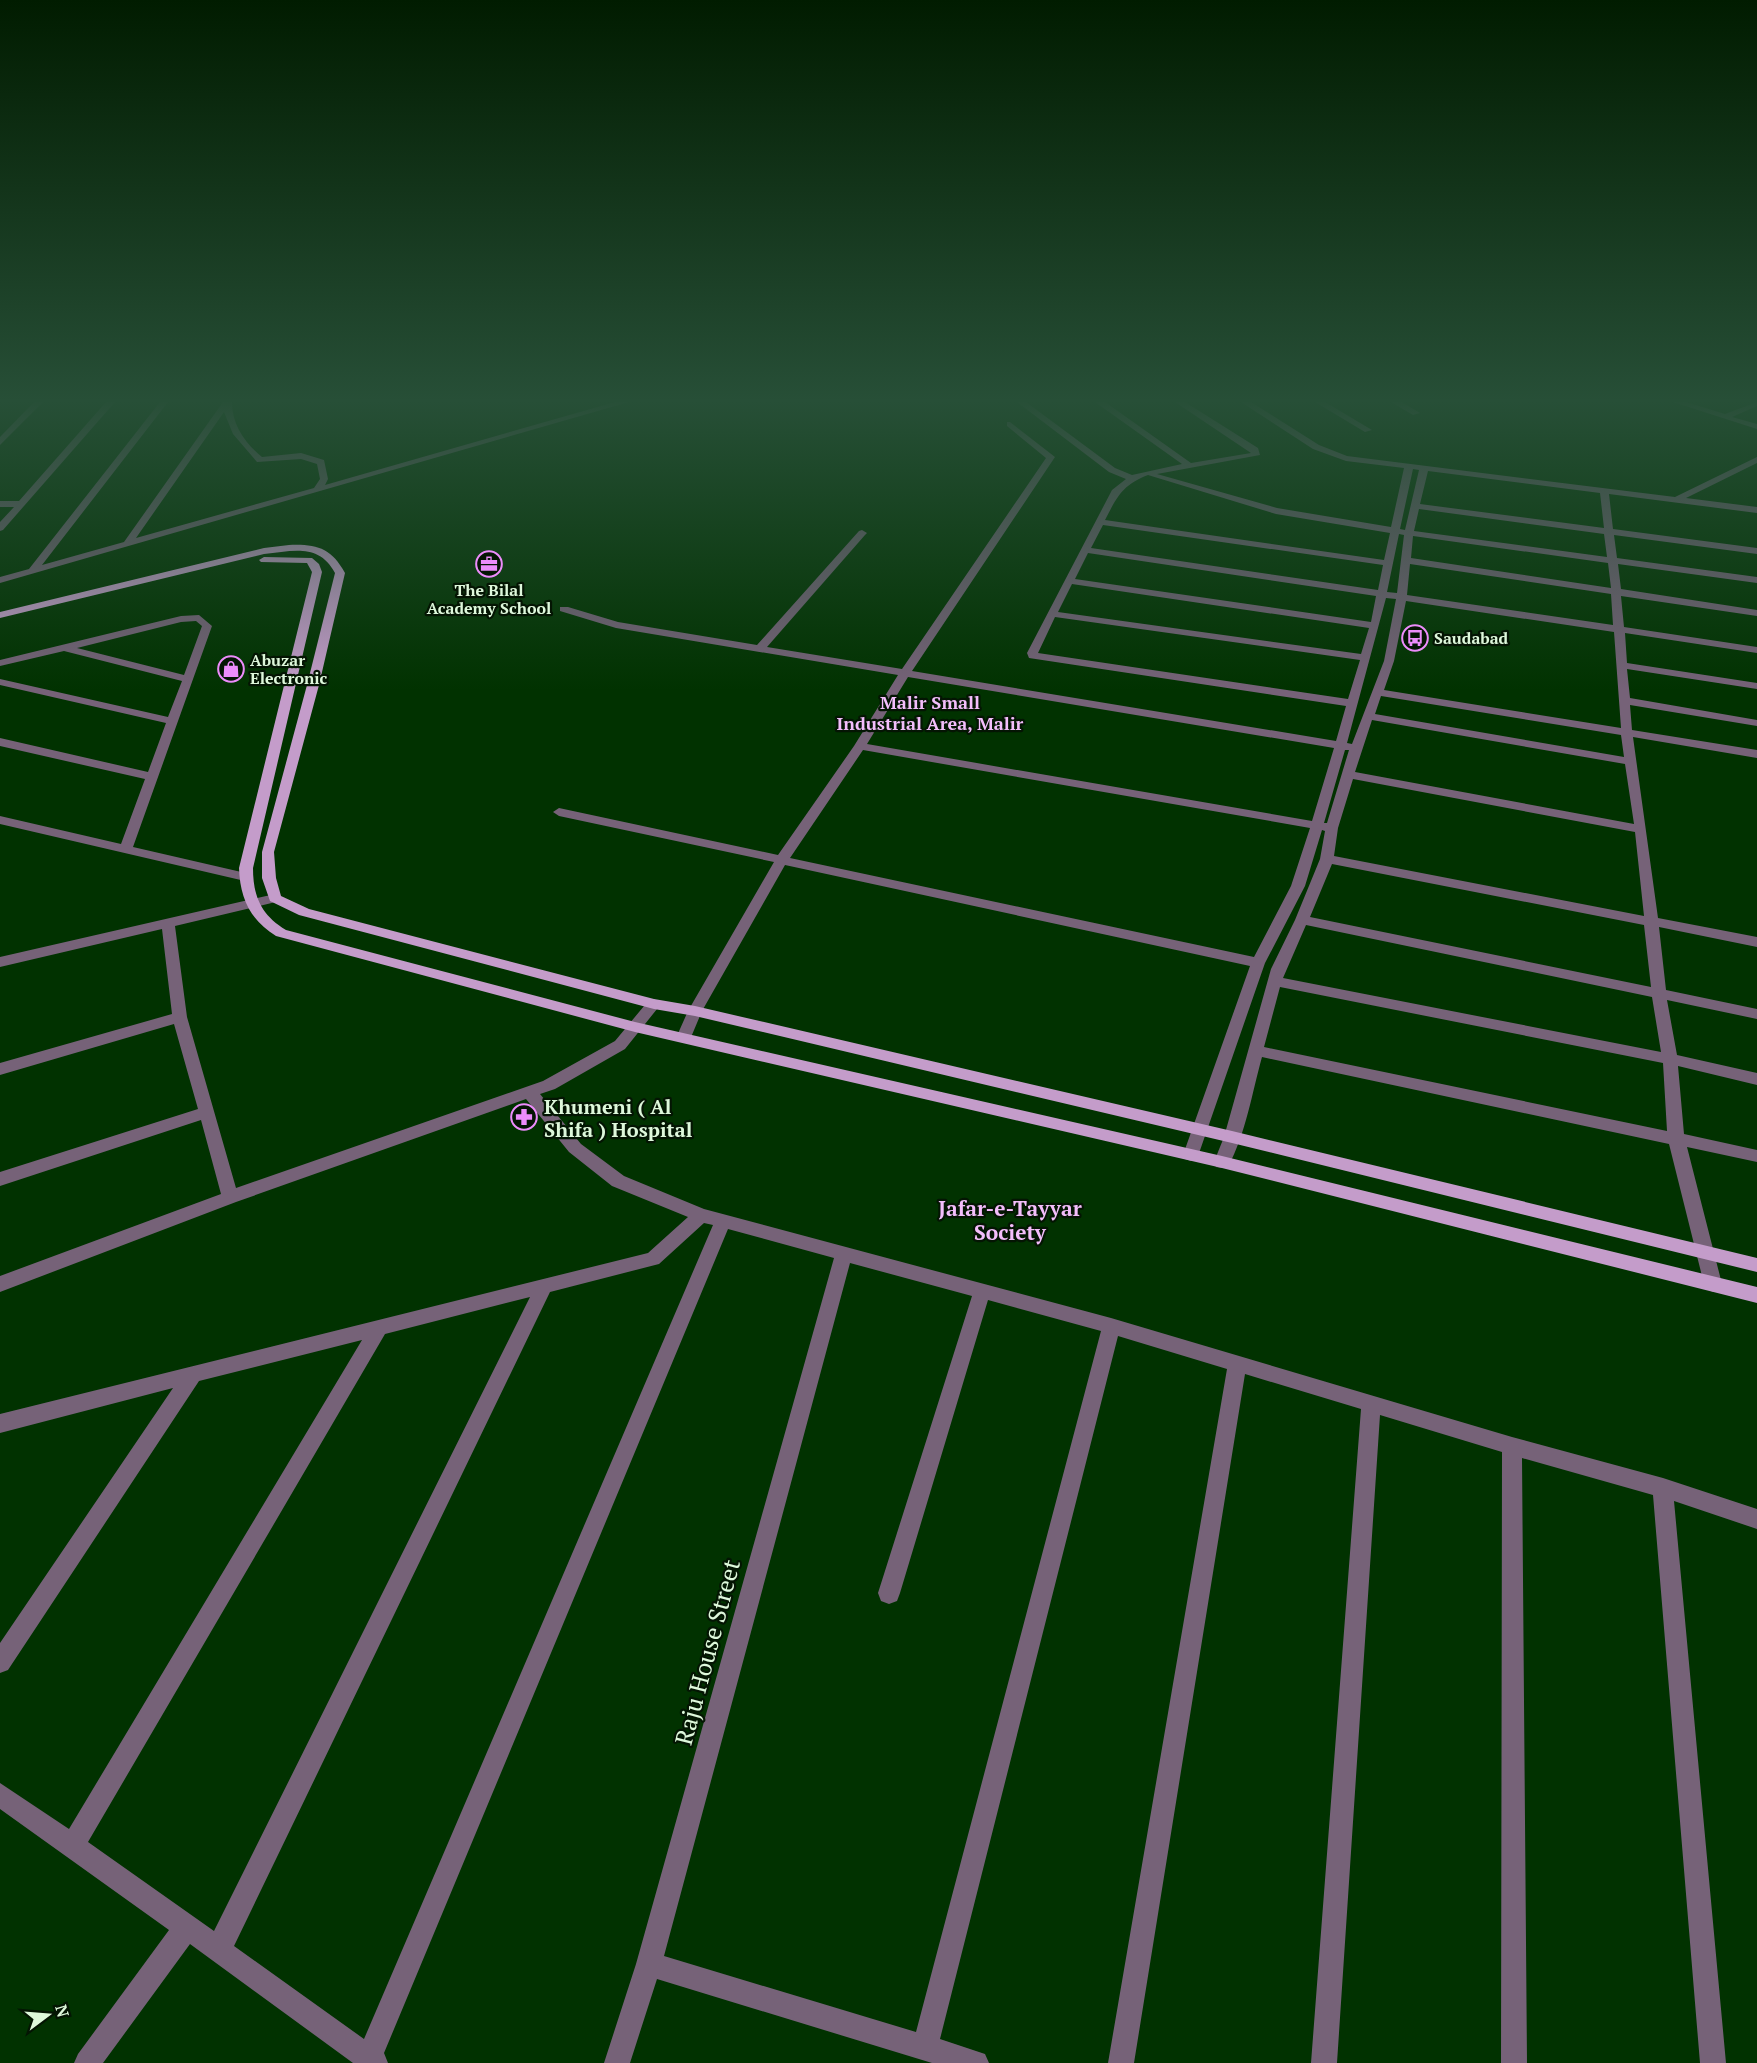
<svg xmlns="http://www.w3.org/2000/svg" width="1757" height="2063" viewBox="0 0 1757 2063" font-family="'PT Serif',serif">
<rect width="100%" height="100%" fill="#013200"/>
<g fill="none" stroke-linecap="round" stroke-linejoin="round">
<path fill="#766278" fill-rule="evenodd" d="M34,402H43L0,445V437Z
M106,402H115L3,530L0,531V522L14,507H0V501H19Z
M160,402H168L42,565L124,542L223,402H232C232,425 245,443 262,457L301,453L324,460L328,479L325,485L615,402H629L0,583V577L29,569ZM224,412L233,434L257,462L301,459L317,464L320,479L314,488L136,538Z
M1017,402H1026L1115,468L1132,475L1182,464L1095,402H1105L1191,463L1251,453L1175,402H1185L1258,448L1260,455L1157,474L1277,508L1391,527L1404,468L1346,461L1313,449L1241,402H1251L1319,445L1347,456L1675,497L1757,457V463L1686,498L1757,507V513L1609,494L1613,529L1757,548V554L1614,535L1617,558L1757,577V583L1618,564L1621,589L1757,610V616L1621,596L1624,627L1757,647V653L1625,633L1627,663L1757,683V689L1627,669L1630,698L1757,720V726L1630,705L1632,730L1757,750V758L1633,737L1658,918L1757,937V947L1659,927L1666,990L1757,1009V1019L1667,1000L1677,1055L1757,1073V1085L1678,1066L1684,1134L1757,1150V1162L1687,1147L1722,1284L1719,1289L1713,1292L1707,1289L1704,1284L1669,1144L1262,1057C1252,1093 1246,1133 1228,1167L1222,1168L1216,1167L1214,1162L1224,1137L1271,969L1295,920L1320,859L1325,831L1322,830L1305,886L1265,963L1197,1159L1191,1161L1185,1159L1183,1155L1250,966L785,865L702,1011L689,1042H679L676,1038L688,1011L774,862L559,816L553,812L559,808L778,855L854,746L898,675L616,628L560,611V607H568L618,622L757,645L859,531L862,530L867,533L865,535L767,647L902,669L1046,458L1007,426V422H1010L1055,457L912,671L1336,741L1346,706L1029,658L1027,653L1112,490L1126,479L1109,472ZM1413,469L1419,470L1405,530L1400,529ZM1428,471L1600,493L1604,528L1420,504ZM1148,475L1276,514L1390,533L1384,560L1105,520C1117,497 1122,485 1148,475ZM1419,509L1604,534L1607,557L1414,531ZM1103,525L1383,565L1378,590L1091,548ZM1399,534L1404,535L1397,593L1387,592ZM1413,536L1608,563L1611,588L1411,558ZM1088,553L1376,596L1371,622L1075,579ZM1410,564L1611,594L1613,625L1407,595ZM1072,584L1369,628L1361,654L1058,612ZM1386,598L1396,599L1384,661L1352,744L1347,743ZM1406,601L1614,632L1621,728L1384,690L1394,661ZM1055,617L1360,660L1348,699L1038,653ZM908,677L1334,748L1312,821L867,744ZM1381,696L1621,735L1624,757L1375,714ZM1372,720L1625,764L1634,824L1355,772ZM863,750L1310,828L1291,886L1254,957L790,858ZM1345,750H1349L1327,823H1324ZM1353,779L1635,832L1644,916L1334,856L1338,828ZM1332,864L1644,925L1651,987L1310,917ZM1306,925L1652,997L1661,1052L1283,978ZM1280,987L1663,1063L1667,1131L1264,1047Z
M1315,402H1325L1372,430L1365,432Z
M1391,402H1402L1420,413L1413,415Z
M1673,402H1686L1725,414L1757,402V406L1732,417L1757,424V429Z
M199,615L212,626L133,847L250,874L252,877L250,880L245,881L0,824V816L121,844L145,779L0,746V738L148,772L166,723L0,685V679L168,717L182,681L64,651L0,666V660L181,616ZM196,621L202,626L184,675L77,648L181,622Z
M275,894L282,898L280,901L175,926L187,1017L236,1188L543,1081L615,1041L649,1000L654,999L661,1004L625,1049L555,1089L540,1094L581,1144L624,1176L704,1209L1111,1318L1512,1437L1663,1478L1757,1509V1529L1674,1501L1726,2063H1700L1653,1495L1522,1458L1527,2063H1501L1502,1452L1380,1415L1337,2063H1311L1361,1409L1245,1374L1134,2063H1108L1227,1369L1118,1336L940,2039L985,2054L989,2063H932L657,1979L630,2063H604L636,1964L834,1258L728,1229L384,2053L388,2063H353L190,1944L103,2063H74L78,2054L169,1930L0,1809V1783L69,1829L362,1340L199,1381L8,1670L0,1673V1643L173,1388L0,1433V1414L648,1253L688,1217L612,1186L569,1152L526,1099L236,1202L0,1292V1276L221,1194L201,1120L0,1186V1172L198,1109L174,1024L0,1075V1063L172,1014L162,929L0,967V957ZM704,1223L713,1225L364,2039L234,1946L550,1292L659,1264ZM850,1263L972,1296L878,1593L881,1601L889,1604L897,1601L900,1593L988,1300L1101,1331L916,2032L664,1956ZM530,1297L214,1931L88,1842L385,1334Z"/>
<path fill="#c49cca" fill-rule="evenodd" d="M289,545C317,544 331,548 345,573L319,685L274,852L276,878L281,896L309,909L654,999L695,1006L1232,1131L1757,1258V1272L1232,1143L695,1016L654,1009L299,915L270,901L262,878V852L307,685L335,573C319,543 293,551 264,554L0,618V612L264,548Z
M264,557L312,558L319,564L322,572L253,868C253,896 261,915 286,930L635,1022L1222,1156L1757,1287V1303L1222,1168L635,1032L276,936C250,920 240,898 239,868L312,572L307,563L261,562L259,560Z"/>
</g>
<linearGradient id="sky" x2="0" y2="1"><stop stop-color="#011c00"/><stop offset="0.58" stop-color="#274f37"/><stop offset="1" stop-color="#274f37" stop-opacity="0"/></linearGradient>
<rect width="1757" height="691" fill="url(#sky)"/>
<defs>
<g id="office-ring" transform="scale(1.35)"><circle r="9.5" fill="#041503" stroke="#ec8cfa" stroke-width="1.5"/><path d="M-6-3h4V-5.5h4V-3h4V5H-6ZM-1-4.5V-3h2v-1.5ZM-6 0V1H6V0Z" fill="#ec8cfa"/></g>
<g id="bus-ring" transform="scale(1.35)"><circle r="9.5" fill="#041503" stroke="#ec8cfa" stroke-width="1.5"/><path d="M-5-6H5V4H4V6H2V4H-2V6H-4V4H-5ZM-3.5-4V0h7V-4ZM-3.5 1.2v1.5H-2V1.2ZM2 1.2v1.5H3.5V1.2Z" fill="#ec8cfa"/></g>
<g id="shop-ring" transform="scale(1.35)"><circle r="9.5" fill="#041503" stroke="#ec8cfa" stroke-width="1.5"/><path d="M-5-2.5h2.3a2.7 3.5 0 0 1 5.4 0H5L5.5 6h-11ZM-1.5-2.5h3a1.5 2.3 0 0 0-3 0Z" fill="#ec8cfa"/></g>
<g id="pharmacy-ring" transform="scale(1.35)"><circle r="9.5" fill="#041503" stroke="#ec8cfa" stroke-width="1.5"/><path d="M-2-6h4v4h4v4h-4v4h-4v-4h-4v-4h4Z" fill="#ec8cfa"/></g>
</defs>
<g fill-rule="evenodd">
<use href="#office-ring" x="489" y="564"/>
<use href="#bus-ring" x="1415" y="638"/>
<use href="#shop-ring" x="231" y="669"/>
<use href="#pharmacy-ring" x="524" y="1117"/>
</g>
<g text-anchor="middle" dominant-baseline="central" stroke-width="4.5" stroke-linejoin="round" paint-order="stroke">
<g font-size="16" font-weight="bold" fill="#def8db" stroke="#041503" text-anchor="start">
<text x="489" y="590" text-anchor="middle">The Bilal<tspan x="489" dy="18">Academy School</tspan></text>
<text x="1434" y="638">Saudabad</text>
<text x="250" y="660">Abuzar<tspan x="250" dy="18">Electronic</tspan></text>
</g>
<g font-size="18" font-weight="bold" fill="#f3befb" stroke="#041503">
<text x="930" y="702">Malir Small<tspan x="930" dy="21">Industrial Area, Malir</tspan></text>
</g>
<g font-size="20" font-weight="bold" fill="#def8db" stroke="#041503" text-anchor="start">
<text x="544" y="1106">Khumeni ( Al<tspan x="544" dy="23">Shifa ) Hospital</tspan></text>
</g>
<g font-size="21" font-weight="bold" fill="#f3befb" stroke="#041503">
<text x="1010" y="1208">Jafar-e-Tayyar<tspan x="1010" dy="24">Society</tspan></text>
</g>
<g font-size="24" fill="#def8db" stroke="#041503">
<text transform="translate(707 1652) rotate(-75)">Raju House Street</text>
</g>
</g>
<g transform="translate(48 2015) rotate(74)" stroke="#041503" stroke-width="4.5" paint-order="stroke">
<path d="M0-4.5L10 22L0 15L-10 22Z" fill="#def8db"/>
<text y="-9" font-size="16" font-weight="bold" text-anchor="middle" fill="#def8db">N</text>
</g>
</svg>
